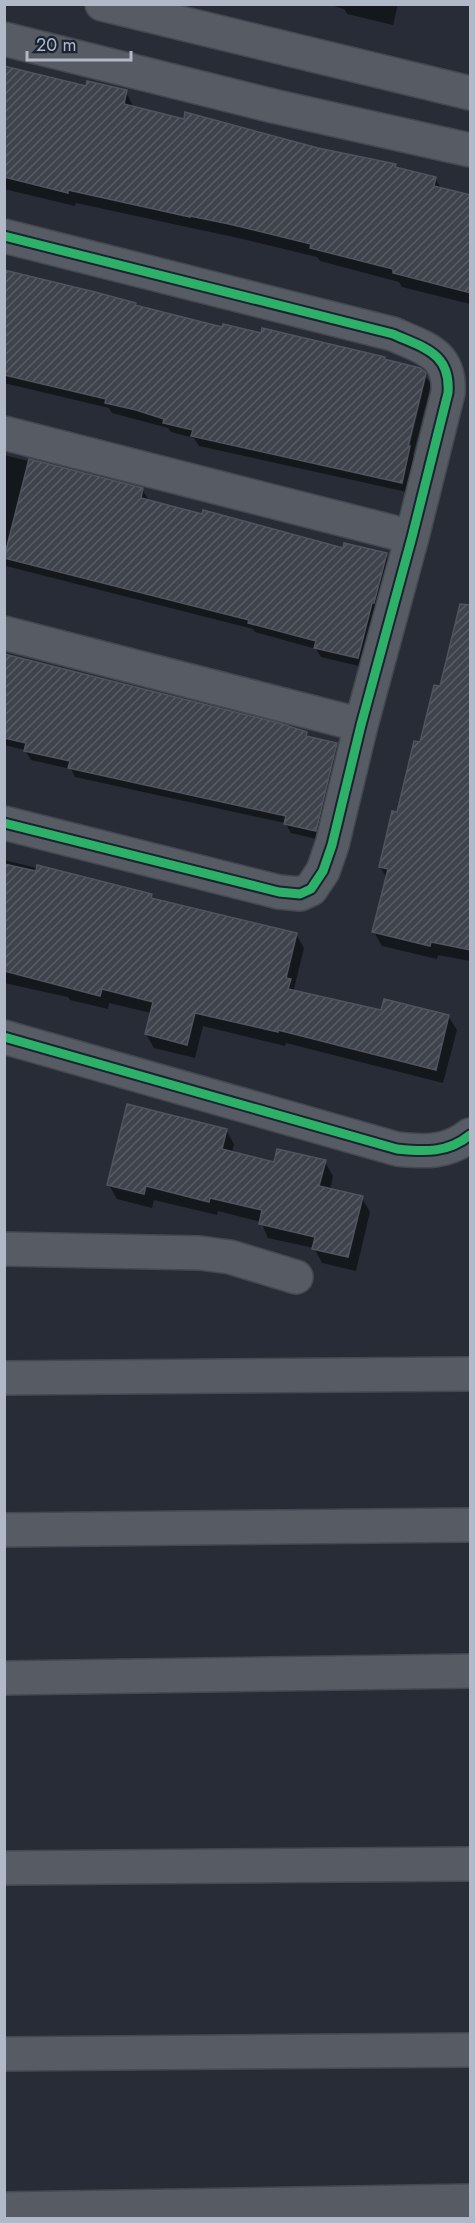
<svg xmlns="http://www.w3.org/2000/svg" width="475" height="2223" viewBox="0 0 475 2223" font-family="Jost,sans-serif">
<defs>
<pattern id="building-hatch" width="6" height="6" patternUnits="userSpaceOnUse" patternTransform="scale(1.5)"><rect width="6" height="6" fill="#3f434c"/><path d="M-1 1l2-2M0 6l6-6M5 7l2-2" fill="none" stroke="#585c64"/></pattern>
</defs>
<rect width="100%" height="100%" fill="#272c36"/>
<path fill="#0007" d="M327,4H398L393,25L347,14L344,9Z
M4,67L87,87L126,92L134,108L395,165L397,169L435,178L442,190L470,197V304L402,287L399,282L320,261L317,257L238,238L76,203L75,206L4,189Z
M4,271L135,304L137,307L223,329L384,358L385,361L425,374L426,377H423L405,453H408L426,377L431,384L413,455L415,458L407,492L199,446L194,438L171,432L168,428L112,413L109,408L4,383Z
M4,455L142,489L148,499L147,501L344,550L386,555L391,564L363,667L321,657L316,649L255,632L253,629L6,566L4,572Z
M470,606V961L438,955L437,959L382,946L374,932L387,878L380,867L421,744Z
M4,655L306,733L309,738L336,745L342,754L321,840L291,833L285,823L75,777L71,769L31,760L25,750L4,745Z
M4,860L151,896L154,901L296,934L304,948L294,989L297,993L382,1012L448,1016L457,1030L443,1083L286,1043L285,1046L203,1026L195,1058L154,1048L146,1034L151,1013L109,1003L108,1009L70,1000L68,997L4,983Z
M226,1130L234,1144L232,1153L275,1163L325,1162L333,1176L330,1190L362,1198L370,1212L356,1271L322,1263L314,1248L268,1238L261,1222L218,1211L217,1215L154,1200L152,1208L117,1199L109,1185Z"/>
<path fill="url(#building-hatch)" stroke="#4f545e" stroke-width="1.5" d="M4,66L86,86L87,81L127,90L124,104L184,119L185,112L318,148L396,164L395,167L436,177L434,186L471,195V293L393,273V269L310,248L311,244L229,224L190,216V217L68,190V193L4,177Z
M4,270L95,292L136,303L135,305L222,327L223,324L261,333L262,328L385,357L384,359L420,368L426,373L408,446H410L402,483L191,436L193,430L163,423L164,419L136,410L105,403L106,399L4,375Z
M29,459L143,488L141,498L202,514L203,510L343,548L344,543L387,553L374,603H372L358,658L314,648L316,641L248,623L249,620L4,558Z
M460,604L471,605V950L431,942L430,946L372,932L388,869L379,867L392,811L397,812L414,741L420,742L434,685L440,686Z
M4,654L279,723L307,732L306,736L337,743L316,831L284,824L286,816L68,768L70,761L24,751L26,743L4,738Z
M4,864L36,871L37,865L152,894L151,898L297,933L286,978L291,979L288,989L381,1010L384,999L449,1015L436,1070L278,1030V1032L195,1013L187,1045L145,1034L153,1002L102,989L100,996L4,971Z
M127,1104L227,1129L222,1149L274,1162L277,1149L326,1160L319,1186L363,1196L348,1257L312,1249L315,1237L259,1224L262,1210L210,1198L209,1202L146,1186L144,1194L107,1185Z"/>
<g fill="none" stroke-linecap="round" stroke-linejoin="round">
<g stroke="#44484f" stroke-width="36">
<path id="minor" d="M102,4L470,93
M4,39L273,106L470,150
M4,236L393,334C424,348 451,353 448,393L412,537L361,725L332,845L323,871L311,889L300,894L279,892L4,823
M4,433L412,537
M4,633L361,725
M4,1037L397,1149C425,1152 448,1153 470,1135
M4,1249L200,1253L230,1257L296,1277
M4,1378L470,1374
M4,1530L470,1525
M4,1678L470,1671
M4,1868L470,1864
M4,2054L470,2050
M4,2209L470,2201"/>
</g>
<use href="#minor" stroke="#575b64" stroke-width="33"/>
<g stroke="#1b2331" stroke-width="13">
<path id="cycleway" d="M4,236L393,334C424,348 451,353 448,393L412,537L361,725L332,845L323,871L311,889L300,894L279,892L4,823
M4,1037L397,1149C425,1152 448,1153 470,1135"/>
</g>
<use href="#cycleway" stroke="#2db169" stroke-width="9"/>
</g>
<rect width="475" height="2223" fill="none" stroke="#b1b8c8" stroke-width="12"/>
<path d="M27 51v9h104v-9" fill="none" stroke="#b1b8c8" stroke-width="3"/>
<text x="36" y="51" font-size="18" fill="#b1b8c8" stroke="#1b2331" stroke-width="4.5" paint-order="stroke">20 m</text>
</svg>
